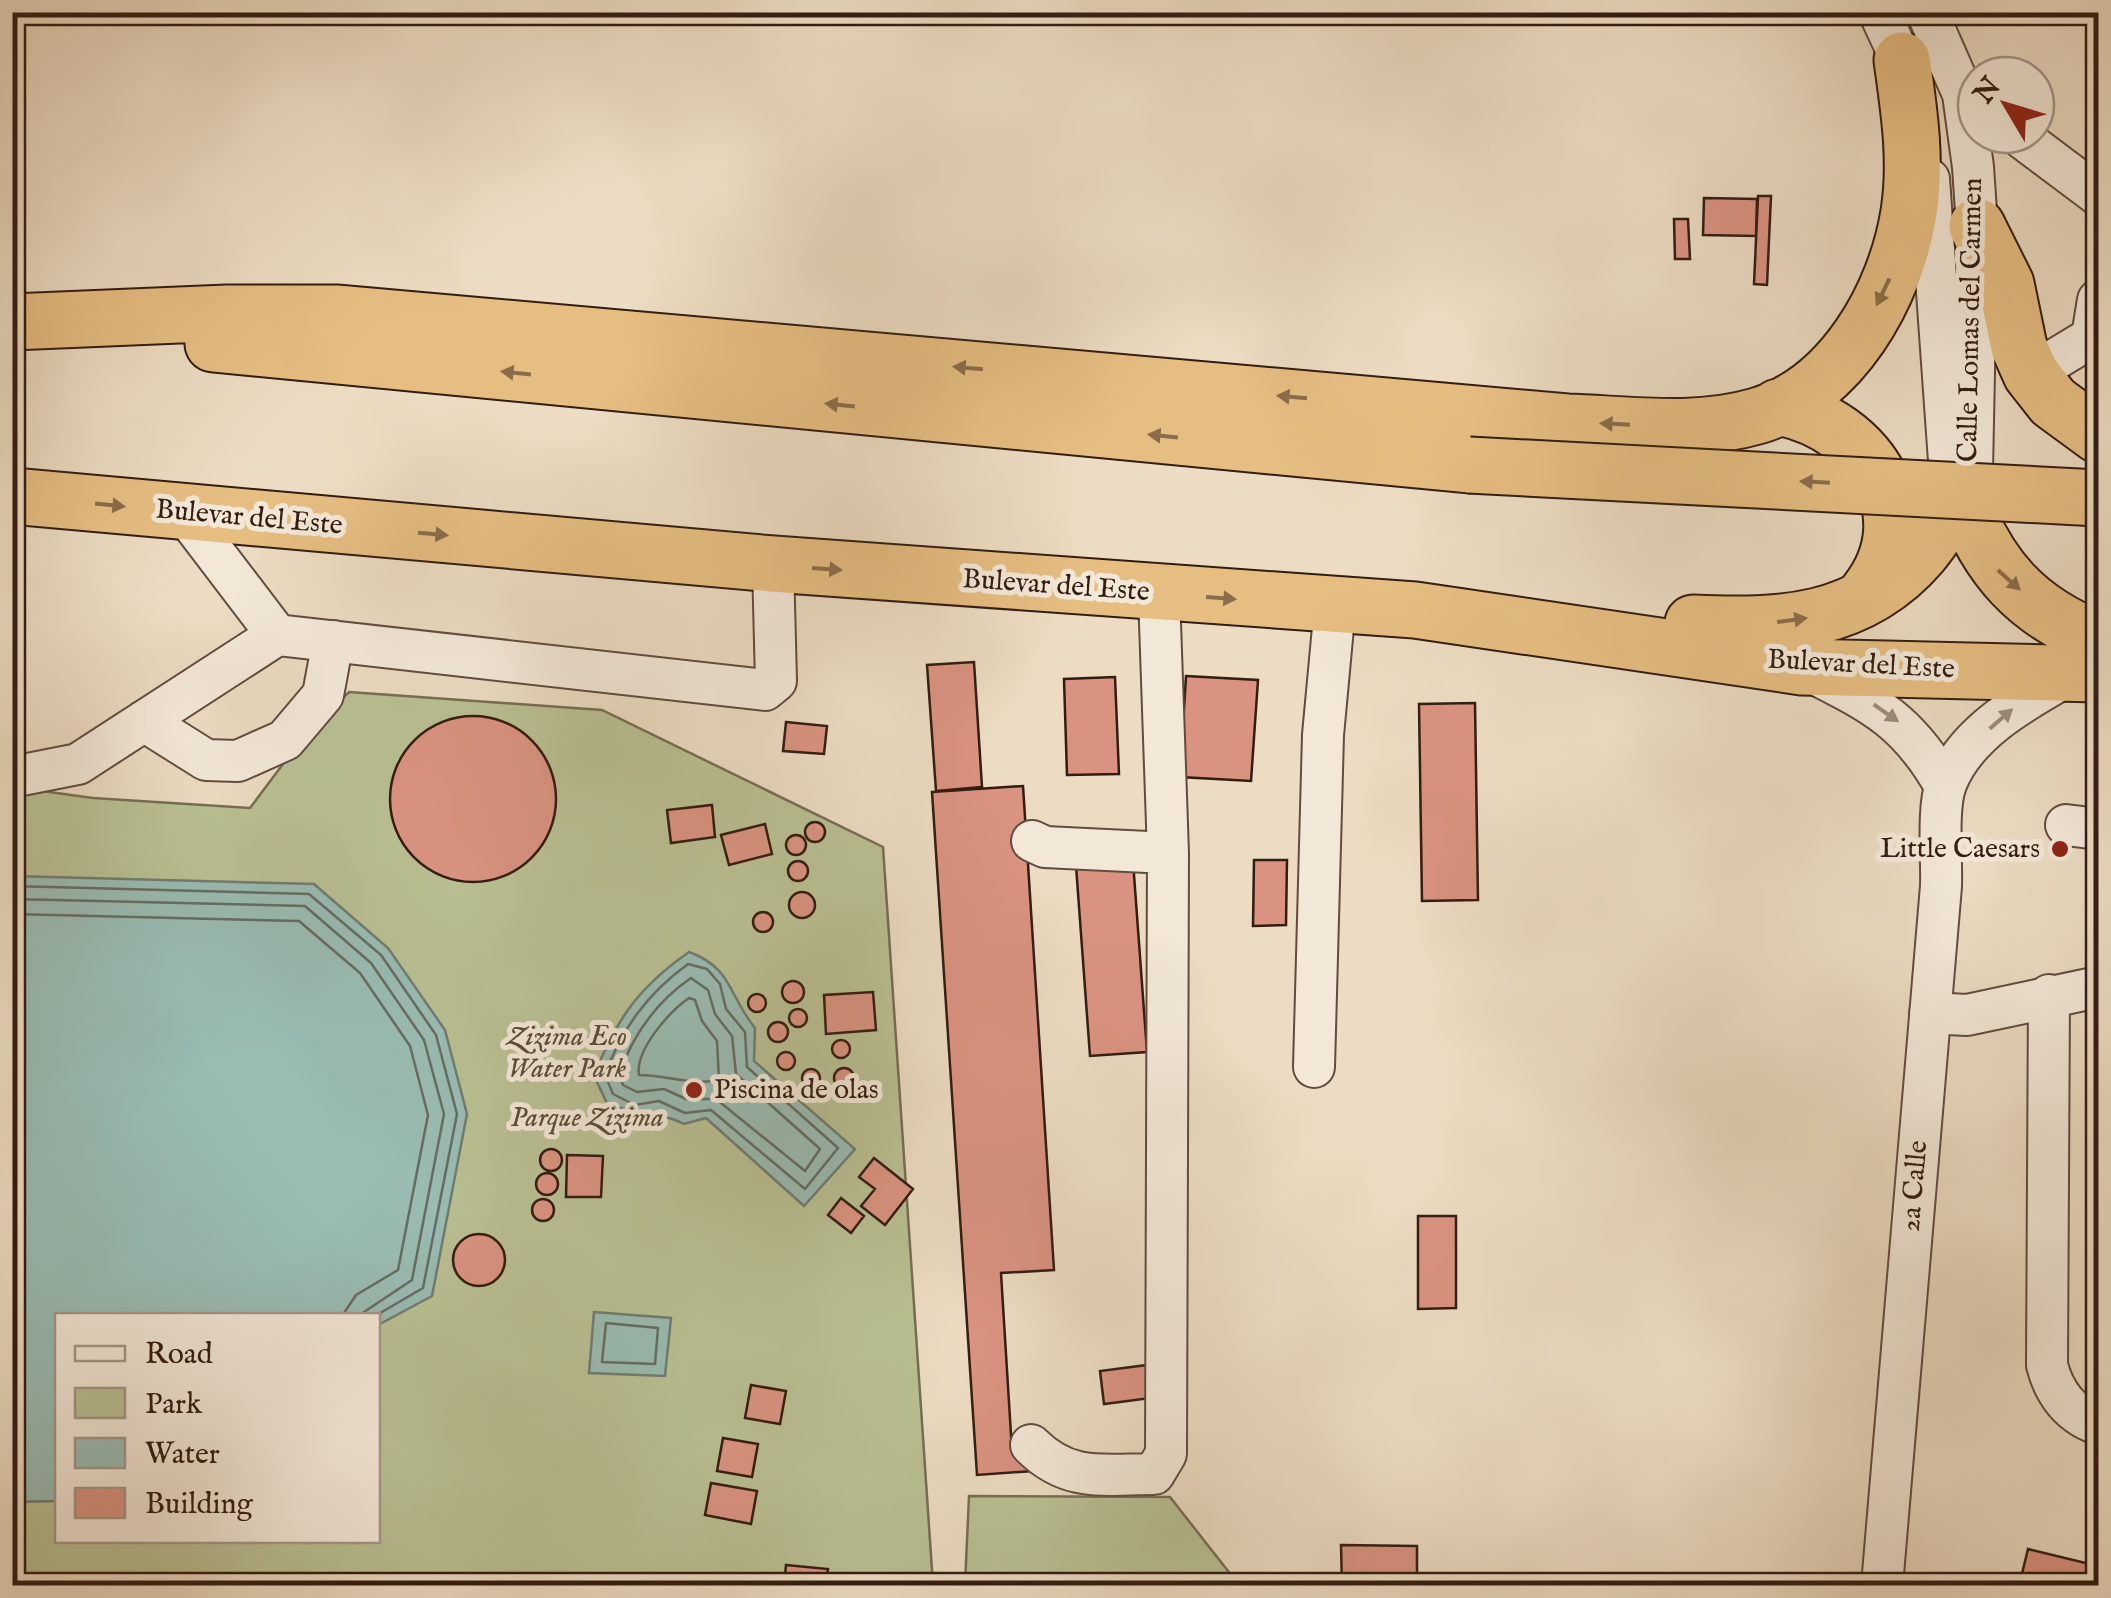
<svg xmlns="http://www.w3.org/2000/svg" width="2111" height="1598" viewBox="0 0 2111 1598" font-family="'IM FELL English',serif">
<rect width="100%" height="100%" fill="#ecdcc3"/>
<filter id="stains"><feTurbulence type="fractalNoise" baseFrequency=".002" numOctaves="4"/><feColorMatrix values="0 0 0 0 .2 0 0 0 0 .09 0 0 0 0 .02 0 0 0 .5 -.17"/></filter>
<radialGradient id="worn" r=".72"><stop offset=".6" stop-color="#630" stop-opacity="0"/><stop offset="1" stop-color="#630" stop-opacity=".3"/></radialGradient>
<path fill="#b9c093" stroke="#766e52" stroke-width="2.5" fill-rule="evenodd" d="M349,692L602,710L883,847L933,1585L13,1586V787L93,798L250,808L304,736ZM58,1316H378V1540H58Z
M969,1496L1170,1497L1239,1585H965Z"/>
<path fill="#99bcb3" stroke="#707c72" stroke-width="2.5" d="M13,876L314,884L388,948L445,1030L467,1114L432,1296L378,1325V1316H58L57,1501L13,1502Z
M689,952C733,968 728,995 755,1028L754,1061L855,1149L804,1206L706,1118L684,1124C657,1110 634,1116 607,1103L594,1076C616,1019 639,987 689,952Z
M594,1312L671,1318L665,1376L589,1373Z"/>
<g fill="none" stroke-linecap="round" stroke-linejoin="round">
<path stroke="#666c62" stroke-width="2.5" d="M12,886L309,894L381,955L436,1035L457,1114L423,1288L375,1316
M12,899L305,906L371,963L424,1040L444,1114L412,1280L358,1316
M12,914L299,921L360,973L410,1046L428,1115L398,1270L356,1295L342,1316
M688,964L707,969L720,984L726,1009L745,1032L747,1067L838,1148L805,1189L711,1110L685,1113L659,1101L635,1105L613,1094L605,1075C622,1028 648,993 688,964Z
M691,978L708,990L715,1014L732,1036L736,1074L820,1149L805,1171L716,1099H686L664,1089L637,1092L623,1085L619,1074C633,1035 656,1002 691,978Z
M689,998L695,1000L702,1021L717,1041L719,1080C693,1086 667,1075 639,1075C635,1050 669,1012 689,998Z
M606,1323L658,1328L655,1364L602,1362Z"/>
</g>
<path fill="#da9381" stroke="#331c11" stroke-width="2.5" d="M1758,196H1771L1767,285L1754,284Z
M1704,198L1757,199L1756,236L1703,235Z
M1674,219H1688L1690,259H1675Z
M974,662L982,787L936,791L927,665Z
M1186,676L1258,680L1251,781L1180,777Z
M1115,677L1119,774L1067,775L1064,679Z
M1475,703L1478,900L1422,901L1419,704Z
M390 799a83 83 0 1 1 166 0a83 83 0 1 1-166 0Z
M786,722L827,726L824,754L783,751Z
M1023,786L1054,1270L1001,1273L1012,1451L1031,1450L1033,1471L977,1475L932,792Z
M712,805L715,837L671,843L667,810Z
M805 832a10 10 0 1 1 20 0a10 10 0 1 1-20 0Z
M765,824L772,854L729,865L721,835Z
M786 845a10 10 0 1 1 20 0a10 10 0 1 1-20 0Z
M1254,860H1287L1286,925L1253,926Z
M788 871a10 10 0 1 1 20 0a10 10 0 1 1-20 0Z
M1133,861L1147,1052L1090,1056L1076,866Z
M789 905a13 13 0 1 1 26 0a13 13 0 1 1-26 0Z
M753 922a10 10 0 1 1 20 0a10 10 0 1 1-20 0Z
M782 992a11 11 0 1 1 22 0a11 11 0 1 1-22 0Z
M873,992L876,1030L826,1034L824,995Z
M748 1003a9 9 0 1 1 18 0a9 9 0 1 1-18 0Z
M789 1018a9 9 0 1 1 18 0a9 9 0 1 1-18 0Z
M768 1032a10 10 0 1 1 20 0a10 10 0 1 1-20 0Z
M832 1049a9 9 0 1 1 18 0a9 9 0 1 1-18 0Z
M777 1061a9 9 0 1 1 18 0a9 9 0 1 1-18 0Z
M834 1078a10 10 0 1 1 20 0a10 10 0 1 1-20 0Z
M802 1078a9 9 0 1 1 18 0a9 9 0 1 1-18 0Z
M540 1160a11 11 0 1 1 22 0a11 11 0 1 1-22 0Z
M567,1155L603,1156L601,1197H566Z
M874,1158L913,1189L885,1225L861,1206L875,1189L859,1177Z
M536 1184a11 11 0 1 1 22 0a11 11 0 1 1-22 0Z
M841,1198L864,1216L851,1233L828,1215Z
M532 1210a11 11 0 1 1 22 0a11 11 0 1 1-22 0Z
M1418,1216H1456V1308L1418,1309Z
M453 1260a26 26 0 1 1 52 0a26 26 0 1 1-52 0Z
M1147,1365L1151,1398L1104,1404L1100,1371Z
M751,1385L786,1391L780,1424L745,1418Z
M723,1438L758,1444L752,1477L717,1471Z
M711,1483L757,1491L751,1524L705,1515Z
M1341,1545L1417,1546V1586H1342Z
M2028,1549L2098,1566V1586H2019Z
M786,1565L828,1569L826,1586H784Z"/>
<g fill="none" stroke-linecap="round" stroke-linejoin="round">
<g stroke="#614c3e" stroke-width="44">
<path id="minor" d="M1879,12L1912,83
M1927,12L1963,94L1973,167L1977,226L1972,470
M2018,135L2098,195
M1929,179L1949,461L1962,497
M2031,374L2092,337L2098,300
M184,513L277,635
M1811,672C1875,704 1909,722 1945,786
M144,721L206,760L238,761L285,740L323,695L333,641
M12,777L78,764L277,635L765,690L776,681L773,564
M2066,825L2098,829
M1032,841L1045,847L1168,853
M2049,995L2047,1365C2054,1393 2071,1415 2098,1424
M1930,1013L1967,1015L2098,987
M1314,1067L1323,735L1335,606
M1031,1445C1069,1483 1104,1474 1154,1474L1166,1454L1168,853L1159,594
M1882,1586L1941,886C1942,859 1937,808 1946,784C1966,731 2027,699 2073,673"/>
</g>
<g stroke="#331c11" stroke-width="59">
<path id="highway" d="M1977,226L2006,284L2019,347L2031,374L2053,402L2098,435
M12,322L227,313H336L1567,422C1629,424 1696,434 1757,416C1842,391 1896,295 1909,212C1917,161 1909,110 1902,60
M213,344L1469,465
M1778,407C1870,424 1932,520 1861,600
M12,496L773,564L1415,610L1802,667L2098,674
M1962,497C1987,567 2027,612 2098,639
M1693,623C1781,627 1860,624 1921,553C1936,535 1947,515 1962,497"/>
</g>
<use href="#minor" stroke="#f3e8d8" stroke-width="40"/>
<use href="#highway" stroke="#e6be82" stroke-width="55"/>
<g stroke="#331c11" stroke-width="59" stroke-linecap="butt">
<path id="highway-bridge" d="M1469,465L2098,498"/>
</g>
<use href="#highway-bridge" stroke="#e6be82" stroke-width="55"/>
</g>
<defs><path id="oneway-solid" d="M-6-.8H1V-3.2L6.5 0L1 3.2V.8H-6Z" transform="scale(2.5)"/></defs>
<g fill="#8c6d4a">
<use href="#oneway-solid" transform="translate(1883 292) rotate(116)"/>
<use href="#oneway-solid" transform="translate(968 368) rotate(-175)"/>
<use href="#oneway-solid" transform="translate(516 373) rotate(-174)"/>
<use href="#oneway-solid" transform="translate(1292 397) rotate(-175)"/>
<use href="#oneway-solid" transform="translate(840 405) rotate(-174)"/>
<use href="#oneway-solid" transform="translate(1615 424) rotate(-177)"/>
<use href="#oneway-solid" transform="translate(1163 436) rotate(-174)"/>
<use href="#oneway-solid" transform="translate(1815 482) rotate(-177)"/>
<use href="#oneway-solid" transform="translate(110 505) rotate(6)"/>
<use href="#oneway-solid" transform="translate(433 534) rotate(5)"/>
<use href="#oneway-solid" transform="translate(827 569) rotate(4)"/>
<use href="#oneway-solid" transform="translate(2009 580) rotate(42)"/>
<use href="#oneway-solid" transform="translate(1221 598) rotate(4)"/>
<use href="#oneway-solid" transform="translate(1792 620) rotate(-8)"/>
</g>
<g fill="#9d8c7e">
<use href="#oneway-solid" transform="translate(1886 713) rotate(35)"/>
<use href="#oneway-solid" transform="translate(2001 719) rotate(-41)"/>
</g>
<g fill="#8f2418" stroke="#f3e8d8" stroke-width="4">
<circle cx="2060" cy="849" r="10"/>
<circle cx="694" cy="1090" r="10"/>
</g>
<g text-anchor="middle" dominant-baseline="central" stroke-width="10" stroke-linejoin="round" paint-order="stroke">
<g font-size="28" fill="#331c11" stroke="#f3e8d8">
<text transform="translate(1971 320) rotate(-89)">Calle Lomas del Carmen</text>
<text transform="translate(249 518) rotate(5)">Bulevar del Este</text>
<text transform="translate(1056 586) rotate(4)">Bulevar del Este</text>
<text transform="translate(1861 665) rotate(3)">Bulevar del Este</text>
<text transform="translate(1915 1186) rotate(-85)">2a Calle</text>
</g>
<g font-size="28" fill="#331c11" stroke="#f3e8d8" text-anchor="end">
<text x="2040" y="849">Little Caesars</text>
<text x="714" y="1090" text-anchor="start">Piscina de olas</text>
</g>
<g font-size="28" font-style="italic" fill="#5b4d38" stroke="#f3e8d8">
<text x="567" y="1037">Zizima Eco<tspan x="567" dy="32">Water Park</tspan></text>
<text x="587" y="1118">Parque Zizima</text>
</g>
</g>
<rect width="2111" height="1598" fill="none" stroke="#ecdcc3" stroke-width="50"/>
<rect x="15" y="15" width="2081" height="1568" fill="none" stroke="#331c11" stroke-width="5"/>
<rect x="25" y="25" width="2061" height="1548" fill="none" stroke="#331c11" stroke-width="2.5"/>
<rect x="55" y="1313" width="325" height="230" fill="#f3e8d8" stroke="#a69688" stroke-width="2.5"/>
<rect x="75" y="1346" width="50" height="15" fill="#f3e8d8" stroke="#a69688" stroke-width="2.5"/>
<text x="145" y="1363" font-size="30" fill="#331c11">Road</text>
<rect x="75" y="1388" width="50" height="30" fill="#b9c093" stroke="#a69688" stroke-width="2.5"/>
<text x="145" y="1413" font-size="30" fill="#331c11">Park</text>
<rect x="75" y="1438" width="50" height="30" fill="#99bcb3" stroke="#a69688" stroke-width="2.5"/>
<text x="145" y="1463" font-size="30" fill="#331c11">Water</text>
<rect x="75" y="1488" width="50" height="30" fill="#da9381" stroke="#a69688" stroke-width="2.5"/>
<text x="145" y="1513" font-size="30" fill="#331c11">Building</text>
<g transform="translate(2006 105) rotate(308)"><circle r="48" fill="#f3e8d8" stroke="#a69688" stroke-width="2.5"/>
<path d="M0-8L18 38L0 25L-18 38Z" fill="#8f2418"/>
<text y="-15" font-size="28" font-weight="bold" text-anchor="middle" fill="#331c11">N</text>
</g>
<rect width="100%" height="100%" filter="url(#stains)"/>
<rect width="100%" height="100%" fill="url(#worn)"/>
</svg>
